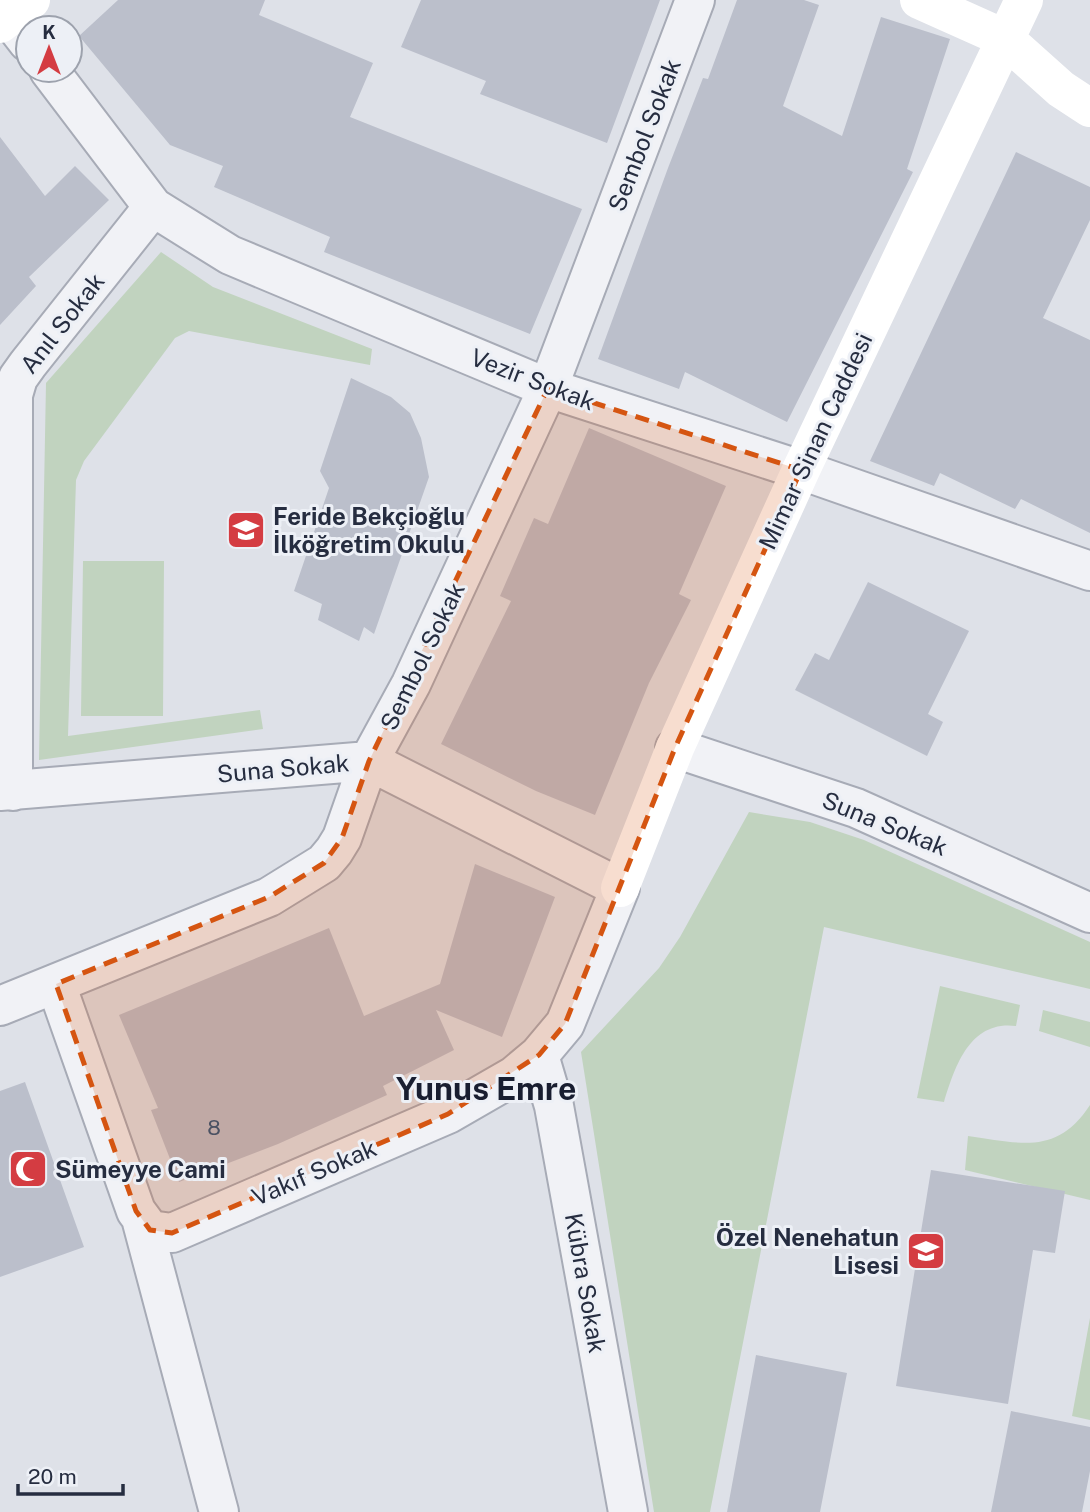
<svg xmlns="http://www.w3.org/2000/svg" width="1090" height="1512" viewBox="0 0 1090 1512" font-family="'Public Sans',sans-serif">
<rect width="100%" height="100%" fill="#dee1e8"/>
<path fill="#c1d3bf" d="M161,252L213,287L372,349L370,365L189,331L175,338L84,461L76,480L68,736L260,710L263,729L39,760L46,383Z
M83,561H164L163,716H81Z
M749,812L810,822L864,840L1090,942V989L824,927L710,1512H654L581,1052L659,968L680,937Z
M940,986L1020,1005L1016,1026C970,1020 955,1066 944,1102L917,1098Z
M1043,1010L1090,1022V1047L1039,1031Z
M1090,1105V1200L965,1170L968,1136C1020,1143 1057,1156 1090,1105Z
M1090,1318V1420L1072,1416Z"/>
<path fill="#bbbfcb" d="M118,0H265L259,15L373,63L350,117L582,209L530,334L324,252L330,237L214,187L223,166L170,145L79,36Z
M421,0H660L607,143L480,94L486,81L401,47Z
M737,0H804L819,5L783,106L842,136L881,17L950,39L907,169L913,172L787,422L685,372L679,389L598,359L668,168L703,78L708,79Z
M0,137L45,196L75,166L109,200L29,277L36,286L0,325Z
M1016,152L1090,187V220L1043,318L1090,340V533L1021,499L1015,509L940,473L934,486L870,461Z
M351,378L391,397L410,413L421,438L429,477L374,634L364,627L359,641L318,620L322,604L294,591L329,488L320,471Z
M589,428L726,486L679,594L691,600L649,683L595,815L536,791L441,744L511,601L500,596L534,518L548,524Z
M868,582L969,631L928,714L943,722L927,756L795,690L815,653L829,660Z
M475,864L555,897L502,1037L436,1010L454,1050L383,1086L387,1095L278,1144L179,1182L151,1110L158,1108L119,1015L329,928L364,1016L440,984Z
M25,1082L84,1247L0,1277V1091Z
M931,1170L1065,1191L1055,1253L1033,1250L1008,1404L896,1386Z
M756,1355L847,1373L820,1512H727Z
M1011,1411L1090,1427V1471L1082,1512H991Z"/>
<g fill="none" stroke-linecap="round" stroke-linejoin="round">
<g stroke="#a7abb6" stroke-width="42">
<path id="street" d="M0,6L28,42
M49,70L153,207L230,255L548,388L801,470L1090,571
M675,748L856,808L1090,913
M0,791L369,761L620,888L565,1024L539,1055L514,1076L448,1114L172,1233L150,1230L136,1211L56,984
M13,791V395L18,378L28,364L153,207
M0,1006L269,897L324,863L334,851L342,838L369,761L411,684L548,388L695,0
M539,1055L554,1106L628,1512
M142,1222L219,1512"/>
</g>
<use href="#street" stroke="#f1f2f6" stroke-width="38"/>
<path stroke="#fff" stroke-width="38" d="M919,0L1004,38L1061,89L1090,108
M0,24L31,0
M620,888L675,748L801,470L1024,0"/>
</g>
<path fill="#d55511" fill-opacity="0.2" stroke="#d55511" stroke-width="5" stroke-dasharray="14 9" stroke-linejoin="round" d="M548,388L801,470L675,748L565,1024L539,1055L448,1114L172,1233L150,1230L136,1211L56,984L269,897L324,863L342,838L369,761Z"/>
<defs>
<g id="school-square" transform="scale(2.0125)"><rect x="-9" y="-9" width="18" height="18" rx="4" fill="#d43c42" stroke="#edf0f6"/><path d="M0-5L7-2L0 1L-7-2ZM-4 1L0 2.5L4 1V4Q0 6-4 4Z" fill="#fff"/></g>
<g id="mosque-square" transform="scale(2.0125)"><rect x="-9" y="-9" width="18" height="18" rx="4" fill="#d43c42" stroke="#edf0f6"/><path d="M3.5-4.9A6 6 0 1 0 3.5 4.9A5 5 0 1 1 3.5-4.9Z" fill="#fff"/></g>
</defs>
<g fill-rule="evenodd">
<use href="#school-square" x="246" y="530"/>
<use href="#mosque-square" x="28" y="1169"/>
<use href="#school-square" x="926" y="1251"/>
</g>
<g text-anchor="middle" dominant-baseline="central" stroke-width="6" stroke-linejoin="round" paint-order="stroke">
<g font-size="21" fill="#4b5263">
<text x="214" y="1127">8</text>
</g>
<g font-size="24" fill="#262d40" stroke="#edf0f6">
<text transform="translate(644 135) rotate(-69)">Sembol Sokak</text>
<text transform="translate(62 323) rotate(-52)">Anıl Sokak</text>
<text transform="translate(533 379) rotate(21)">Vezir Sokak</text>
<text transform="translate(815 441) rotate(-65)">Mimar Sinan Caddesi</text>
<text transform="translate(422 656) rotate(-64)">Sembol Sokak</text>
<text transform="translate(283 768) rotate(-5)">Suna Sokak</text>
<text transform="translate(885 823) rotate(22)">Suna Sokak</text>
<text transform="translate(314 1172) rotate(-23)">Vakıf Sokak</text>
<text transform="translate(586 1283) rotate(80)">Kübra Sokak</text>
</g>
<g font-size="24" font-weight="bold" fill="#262d40" stroke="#edf0f6" text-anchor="start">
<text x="273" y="516">Feride Bekçioğlu<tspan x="273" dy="28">İlköğretim Okulu</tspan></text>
<text x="55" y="1169">Sümeyye Cami</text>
<text x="899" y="1237" text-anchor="end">Özel Nenehatun<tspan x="899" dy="28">Lisesi</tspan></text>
</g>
<g font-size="32" font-weight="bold" fill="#191e30" stroke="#edf0f6">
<text x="486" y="1088">Yunus Emre</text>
</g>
</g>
<g transform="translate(49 49)"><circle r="33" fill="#edf0f6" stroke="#9da2ad" stroke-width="2"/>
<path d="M0-5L12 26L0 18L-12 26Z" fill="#d43c42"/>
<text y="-10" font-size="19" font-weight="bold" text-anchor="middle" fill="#262d40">K</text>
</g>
<path d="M18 1484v10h105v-10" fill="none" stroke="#262d40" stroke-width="3.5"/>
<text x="28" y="1484" font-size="21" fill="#262d40" stroke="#edf0f6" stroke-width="5" paint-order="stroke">20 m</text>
</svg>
